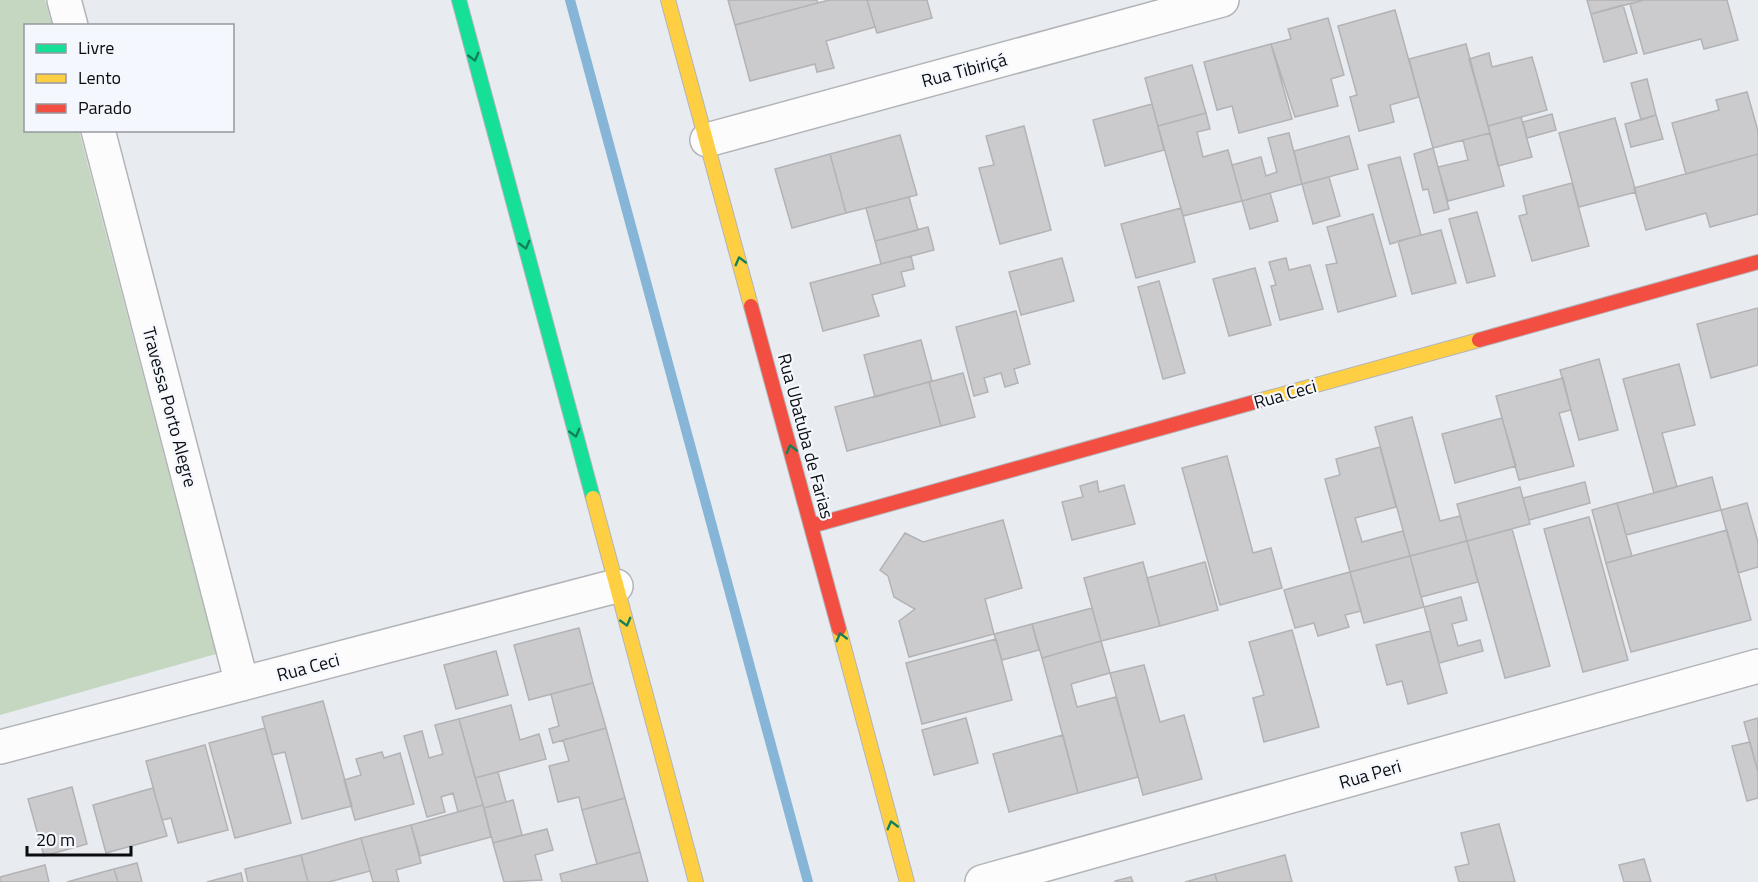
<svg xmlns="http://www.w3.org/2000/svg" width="1758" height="882" viewBox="0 0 1758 882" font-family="'Titillium Web',sans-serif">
<rect width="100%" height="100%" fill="#e8ebf0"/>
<path fill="#c5d7c1" d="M0,0H45L52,25L26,26V130L79,131L216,654L0,715Z"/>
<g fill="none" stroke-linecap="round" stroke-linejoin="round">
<path stroke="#86b5d8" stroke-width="10" d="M570,0L808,882"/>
</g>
<path fill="#cbcbcd" stroke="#b3b2b5" stroke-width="1.5" d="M728,0H817L818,3L735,25Z
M829,0H867L875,27L826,41L834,68L817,72L815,64L750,81L735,25Z
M867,0H927L932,18L877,33Z
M1587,0H1644L1591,14Z
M1644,0H1727L1738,40L1704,49L1701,39L1644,54L1630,4Z
M1623,5L1637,53L1604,62L1591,14Z
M1395,10L1419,97L1390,105L1394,122L1359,131L1350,97L1357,95L1338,26Z
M1328,18L1344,75L1331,79L1338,106L1295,117L1271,44L1291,39L1288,29Z
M1271,44L1292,119L1239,133L1232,106L1217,110L1204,62Z
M1466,44L1490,133L1433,148L1409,59Z
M1489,53L1492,67L1532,57L1547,110L1488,126L1469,59Z
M1192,65L1206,113L1158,126L1145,78Z
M1647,79L1656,115L1641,120L1631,83Z
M1747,92L1758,131V154L1686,174L1672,123L1719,110L1716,100Z
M1152,104L1164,150L1105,166L1093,120Z
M1206,113L1210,129L1197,132L1203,157L1228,150L1242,201L1183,216L1158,126Z
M1552,114L1556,130L1527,138L1523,122Z
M1656,115L1663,139L1631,147L1625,124Z
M1521,117L1532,157L1498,166L1488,126Z
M1615,118L1636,192L1579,207L1559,133Z
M1024,126L1051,230L1000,244L979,168L994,165L986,136Z
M1289,133L1302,184L1242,201L1232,165L1261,157L1266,176L1277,172L1268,138Z
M1490,133L1504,186L1448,201L1438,167L1468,160L1463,140Z
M900,135L917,195L846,213L830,154Z
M1349,136L1358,169L1302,184L1294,151Z
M1433,148L1449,209L1434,213L1428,189L1423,190L1414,154Z
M830,154L846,213L792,228L775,169Z
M1758,154V214L1710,227L1706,213L1646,230L1634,188Z
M1400,157L1421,235L1390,244L1368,165Z
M1329,177L1340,216L1313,224L1302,184Z
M1572,183L1589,246L1532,261L1519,216L1527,214L1523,196Z
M1270,193L1278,221L1250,229L1242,201Z
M909,197L918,230L875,241L866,208Z
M1181,208L1195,262L1136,278L1121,224Z
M1477,212L1495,276L1467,283L1449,219Z
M1373,214L1396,296L1338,312L1326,265L1337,263L1327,227Z
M928,227L934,250L881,264L875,241Z
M1441,230L1456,283L1412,294L1398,241Z
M911,256L914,269L901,272L905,286L872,295L879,316L823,331L810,283Z
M1062,258L1074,301L1021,315L1009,272Z
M1286,258L1289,270L1310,265L1323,309L1280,320L1271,286L1276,285L1269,262Z
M1255,268L1271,325L1229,336L1213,279Z
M1159,281L1185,373L1163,379L1138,287Z
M1758,308V365L1711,378L1697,324Z
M1016,311L1030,364L1014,369L1018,383L1005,387L1001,373L984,378L988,392L974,396L956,327Z
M921,340L932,381L875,397L864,355Z
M1599,359L1618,430L1579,440L1560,370Z
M1679,364L1695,425L1662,433L1677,487L1654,493L1623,379Z
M963,373L975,417L941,426L929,382Z
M1563,378L1571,410L1559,413L1574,466L1519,480L1496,396Z
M929,382L941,426L847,451L835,407Z
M1412,417L1440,521L1460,516L1467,541L1410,556L1375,427Z
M1502,418L1516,466L1455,483L1442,434Z
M1380,447L1396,507L1355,518L1362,542L1403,531L1410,556L1350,572L1325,479L1340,475L1336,459Z
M1227,456L1253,553L1271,548L1282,588L1220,605L1182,468Z
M1712,477L1721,510L1626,535L1617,503Z
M1097,481L1099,492L1124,485L1135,524L1072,540L1062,502L1083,497L1080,486Z
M1585,482L1590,503L1529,520L1523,498Z
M1520,487L1530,524L1467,541L1457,504Z
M1617,503L1632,556L1606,563L1592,510Z
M1747,503L1758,542V567L1738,573L1721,510Z
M1589,517L1628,660L1583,672L1544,529Z
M1003,520L1022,588L985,599L994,634L909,657L899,621L915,609L894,597L888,576L880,570L905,533L923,542Z
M1512,529L1550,666L1505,678L1467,541Z
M1727,530L1751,620L1631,652L1606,563Z
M1467,541L1478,582L1421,597L1410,556Z
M1410,556L1424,607L1364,623L1350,572Z
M1143,562L1160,626L1101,641L1084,578Z
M1205,562L1218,610L1160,626L1147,578Z
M1350,572L1361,611L1345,615L1349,627L1318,636L1314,623L1295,628L1284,590Z
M1461,597L1467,620L1452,624L1458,646L1480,640L1483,651L1439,663L1424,607Z
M1092,608L1101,641L1042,658L1032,624Z
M1032,624L1039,650L1002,660L994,634Z
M579,628L593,683L529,700L514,645Z
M1292,630L1319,727L1264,742L1253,698L1264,695L1249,642Z
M1430,631L1447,693L1408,704L1402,681L1387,685L1376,645Z
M996,639L1012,700L922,724L906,663Z
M1101,641L1110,673L1071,684L1077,707L1116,697L1138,777L1078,793L1042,658Z
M496,651L508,695L456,709L444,665Z
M1144,665L1160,722L1184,715L1202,779L1143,795L1110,673Z
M593,683L606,728L553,743L549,729L559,726L551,694Z
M323,701L352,806L302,819L285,752L272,755L262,717Z
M511,705L520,740L539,734L546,759L475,778L459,719Z
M966,718L978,763L934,775L922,730Z
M1758,718V772L1744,722Z
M459,719L483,805L458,812L453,793L441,797L445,812L427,817L404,736L422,731L429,758L443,754L435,725Z
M265,728L291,823L235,838L209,743Z
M606,728L625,798L582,810L579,797L558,802L549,766L569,761L563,740Z
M1063,735L1078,793L1009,812L993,754Z
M1750,742L1758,772V798L1747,801L1732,746Z
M205,745L228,830L178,843L171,818L162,820L146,761Z
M382,752L384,758L400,753L414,804L355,820L344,780L361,775L356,759Z
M498,772L506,802L484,808L475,778Z
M72,787L87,844L44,856L28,799Z
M153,788L167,836L106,853L93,805Z
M625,798L640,852L597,864L582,810Z
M513,800L522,835L493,843L484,808Z
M483,805L491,837L420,856L411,825Z
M1499,824L1515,882H1459L1455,867L1469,864L1461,833Z
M411,825L421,863L396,870L399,882H373L361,838Z
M547,829L553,850L535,855L542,880L504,882L493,843Z
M361,838L370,871L329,882H308L301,855Z
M640,852L648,882H562L560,874Z
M301,855L308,882H248L245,869Z
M1285,855L1292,882H1217L1215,874Z
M1644,859L1651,882H1624L1619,865Z
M137,863L142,882H118L114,869Z
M45,865L49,882H0V877Z
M114,869L118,882H67Z
M241,873L243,882H207Z
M1215,874L1217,882H1185Z
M1131,877L1133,882H1115V881Z"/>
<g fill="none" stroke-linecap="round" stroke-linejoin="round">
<g stroke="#b2b4b8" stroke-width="36">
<path id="street" d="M64,0L71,26
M98,130L242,684
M707,140L1222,0
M0,747L616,586
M982,882L1758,666"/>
</g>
<g stroke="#b2b4b8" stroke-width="16">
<path id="fast" d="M459,0L593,498"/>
</g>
<g stroke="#b2b4b8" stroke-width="16">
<path id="slow" d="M668,0L751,306
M1258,401L1479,340
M593,498L696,882
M839,629L907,882"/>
</g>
<g stroke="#b2b4b8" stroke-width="16">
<path id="jam" d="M751,306L839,629
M1479,340L1758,262
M811,526L1258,401"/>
</g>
<use href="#street" stroke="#fcfcfd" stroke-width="33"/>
<use href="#fast" stroke="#16e098" stroke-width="14"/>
<use href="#slow" stroke="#ffcf43" stroke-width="14"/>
<use href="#jam" stroke="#f24e42" stroke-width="14"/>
</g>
<defs><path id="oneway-chevron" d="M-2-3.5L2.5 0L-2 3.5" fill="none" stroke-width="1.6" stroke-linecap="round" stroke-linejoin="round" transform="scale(1.5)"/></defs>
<g stroke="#11815a">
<use href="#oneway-chevron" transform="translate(474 57) rotate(75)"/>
<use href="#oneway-chevron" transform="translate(525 245) rotate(75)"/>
<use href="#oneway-chevron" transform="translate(740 261) rotate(-105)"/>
<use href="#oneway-chevron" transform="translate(575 433) rotate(75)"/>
<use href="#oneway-chevron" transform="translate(791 449) rotate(-105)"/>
<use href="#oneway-chevron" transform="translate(626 622) rotate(75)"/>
<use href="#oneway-chevron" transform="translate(841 637) rotate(-105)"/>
<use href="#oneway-chevron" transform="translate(892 825) rotate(-105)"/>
</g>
<g text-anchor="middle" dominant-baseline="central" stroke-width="4.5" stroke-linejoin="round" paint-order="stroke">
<g font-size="18" fill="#0a0c0f" stroke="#f4f7fd">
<text transform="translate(964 70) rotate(-15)">Rua Tibiriçá</text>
<text transform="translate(1285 394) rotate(-16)">Rua Ceci</text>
<text transform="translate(170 407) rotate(75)">Travessa Porto Alegre</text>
<text transform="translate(806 436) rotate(75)">Rua Ubatuba de Farias</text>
<text transform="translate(308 667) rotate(-15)">Rua Ceci</text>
<text transform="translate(1370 774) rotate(-16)">Rua Peri</text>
</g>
</g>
<rect x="24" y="24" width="210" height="108" fill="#f4f7fd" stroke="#96999e" stroke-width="1.5"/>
<rect x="36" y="44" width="30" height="9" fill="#16e098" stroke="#96999e" stroke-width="1.5"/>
<text x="78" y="54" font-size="18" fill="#0a0c0f">Livre</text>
<rect x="36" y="74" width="30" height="9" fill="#ffcf43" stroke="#96999e" stroke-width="1.5"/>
<text x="78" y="84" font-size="18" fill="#0a0c0f">Lento</text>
<rect x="36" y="104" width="30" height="9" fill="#f24e42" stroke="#96999e" stroke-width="1.5"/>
<text x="78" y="114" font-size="18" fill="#0a0c0f">Parado</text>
<path d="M27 846v9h104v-9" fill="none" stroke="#0a0c0f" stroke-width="3"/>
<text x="36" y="846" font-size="18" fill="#0a0c0f" stroke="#f4f7fd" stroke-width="4.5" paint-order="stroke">20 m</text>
</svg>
